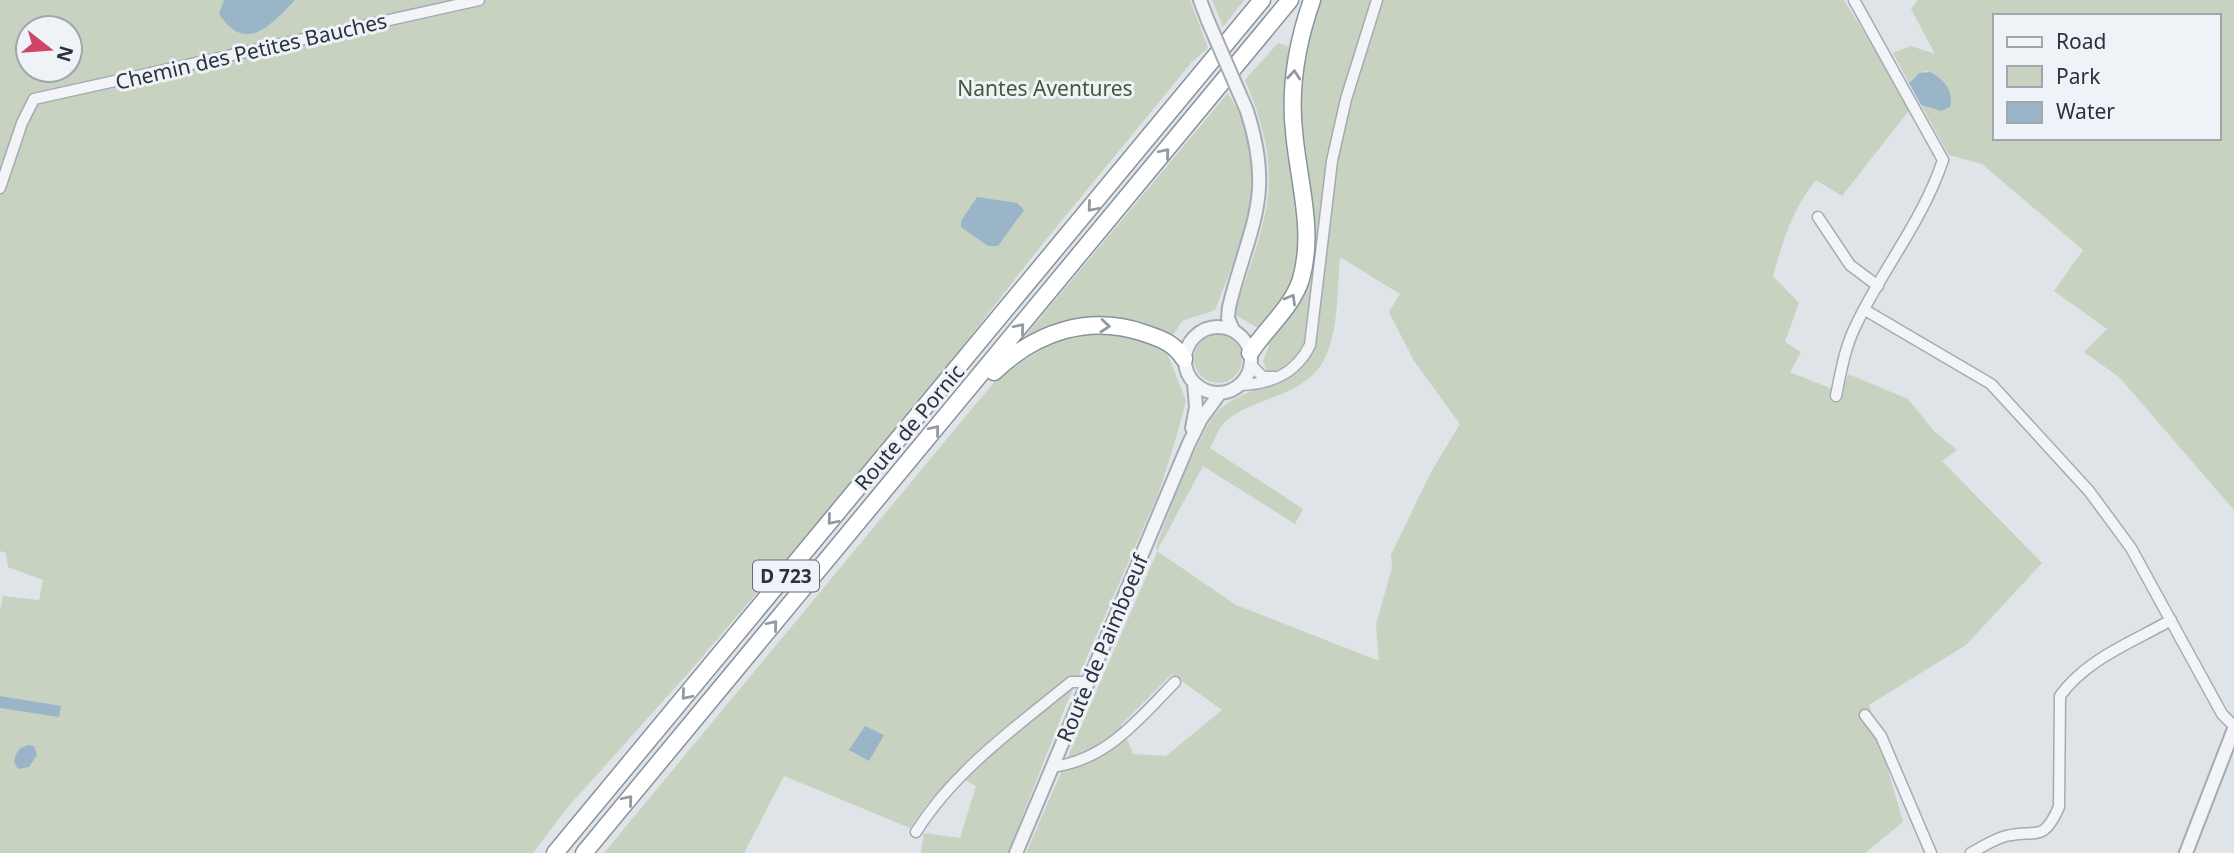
<svg xmlns="http://www.w3.org/2000/svg" width="2234" height="853" viewBox="0 0 2234 853" font-family="'Noto Sans',sans-serif">
<rect width="100%" height="100%" fill="#dfe4e8"/>
<path fill="#c7d2c0" fill-rule="evenodd" d="M0,0H1190L1208,48L1191,63L1040,247L914,409L690,671L567,808L533,853H0V708L58,716L61,707L0,696V611L3,596L39,600L43,580L8,567L6,553L0,551ZM28,28H70V70H28Z
M1212,0H1244L1223,27Z
M1318,0H1844L1911,108L1842,196L1816,180C1792,210 1783,240 1773,276L1799,303L1785,342L1801,352L1790,372L1842,393L1848,374L1908,399L1933,430L1957,450L1942,461L2042,563L1966,645L1869,705L1903,822L1865,853H1026L1157,552L1156,546C1168,516 1199,431 1218,411C1229,400 1243,395 1256,389L1266,368L1263,361L1269,346L1258,328L1234,314C1266,216 1288,182 1245,80L1278,43L1303,51ZM1340,257L1400,294L1389,312L1414,361L1460,424L1430,474L1391,555L1392,568L1376,624L1379,661L1236,605L1157,551L1203,466L1295,524L1303,509L1210,448C1215,439 1219,427 1227,420C1257,395 1305,398 1325,358C1339,329 1337,288 1340,257ZM1172,674L1222,710L1166,756L1133,754L1121,725Z
M1918,0H2234V510L2119,377L2084,352L2107,329L2054,291L2083,250L1982,164L1949,155L1921,105L1941,111L1951,96C1946,84 1938,75 1926,71L1916,75L1909,83L1893,53L1911,46L1935,54L1911,9ZM1994,16H2218V138H1994Z
M1228,93C1233,103 1242,115 1246,126C1265,190 1238,251 1215,310L1182,321L1165,348L1186,401L1176,438L1159,492L1066,705L1008,853H921L924,833L960,838L976,786L958,776L927,804L910,828L784,776L744,853H604L999,376L1054,342L1046,327L1026,335Z
M1194 359a24 24 0 1 1 48 0a24 24 0 1 1-48 0Z"/>
<path fill="#9ab5c8" d="M224,0H295C271,25 246,55 219,14Z
M1930,72C1943,79 1955,91 1950,107L1941,111L1921,105L1909,83L1919,73Z
M977,197L1017,203L1024,210L998,246H988L961,227V221Z
M0,696L61,706L59,717L0,708Z
M865,726L884,735L869,761L849,750Z
M28,745L34,746L37,755L29,767L18,769L14,762C16,752 18,748 28,745Z"/>
<g fill="none" stroke-linecap="round" stroke-linejoin="round">
<g stroke="#a4abb2" stroke-width="13">
<path id="minor" d="M0,188L22,123L34,99L479,0
M1818,217L1850,265L1878,286
M1865,310L1991,384L2089,491L2131,548L2222,714L2234,726
M1251,365L1263,377H1274
M1240,385C1271,384 1296,374 1310,345L1332,161L1346,99L1377,0
M1836,396C1841,371 1845,346 1857,323C1884,267 1923,220 1943,160L1854,0
M1865,715L1881,736L1931,853
M1052,767C1107,760 1139,719 1175,682
M916,832C954,771 1016,727 1071,682H1087
M1971,853C1982,847 1994,839 2006,836C2036,828 2042,845 2059,807L2060,696C2086,659 2133,642 2171,620"/>
</g>
<g stroke="#a4abb2" stroke-width="16">
<path id="tertiary" d="M1200,0L1208,21
M1185 360a33 33 0 1 1 66 0a33 33 0 1 1-66 0Z
M1233,330L1228,318L1229,307C1249,226 1275,198 1247,111
M1192,428L1196,407L1194,383
M1016,853L1189,443L1201,419L1220,393
M2186,853L2234,729"/>
</g>
<g stroke="#87939f" stroke-width="19">
<path id="trunk" d="M1250,353C1266,328 1292,308 1301,279C1315,230 1298,180 1294,131C1289,85 1297,43 1312,0
M994,372C1036,332 1088,314 1144,333C1162,339 1174,343 1184,359
M555,853L1262,0
M584,853L1290,0"/>
</g>
<use href="#minor" stroke="#f2f4f7" stroke-width="10"/>
<use href="#tertiary" stroke="#f2f4f7" stroke-width="12"/>
<use href="#trunk" stroke="#fff" stroke-width="16"/>
<g stroke="#a4abb2" stroke-width="16" stroke-linecap="butt">
<path id="tertiary-bridge" d="M1208,21L1247,111"/>
</g>
<use href="#tertiary-bridge" stroke="#f2f4f7" stroke-width="12"/>
</g>
<defs><path id="oneway-chevron" d="M-2-3.5L2.5 0L-2 3.5" fill="none" stroke-width="1.6" stroke-linecap="round" stroke-linejoin="round" transform="scale(1.75)"/></defs>
<g stroke="#94999f">
<use href="#oneway-chevron" transform="translate(1294 75) rotate(-85)"/>
<use href="#oneway-chevron" transform="translate(1165 153) rotate(-50)"/>
<use href="#oneway-chevron" transform="translate(1092 207) rotate(130)"/>
<use href="#oneway-chevron" transform="translate(1291 299) rotate(-60)"/>
<use href="#oneway-chevron" transform="translate(1105 326) rotate(5)"/>
<use href="#oneway-chevron" transform="translate(1020 328) rotate(-50)"/>
<use href="#oneway-chevron" transform="translate(935 430) rotate(-50)"/>
<use href="#oneway-chevron" transform="translate(832 520) rotate(130)"/>
<use href="#oneway-chevron" transform="translate(773 625) rotate(-50)"/>
<use href="#oneway-chevron" transform="translate(686 695) rotate(130)"/>
<use href="#oneway-chevron" transform="translate(628 800) rotate(-50)"/>
</g>
<g text-anchor="middle" dominant-baseline="central" stroke-width="6" stroke-linejoin="round" paint-order="stroke">
<rect fill="#eff2f6" stroke="#646c76" stroke-width="2" x="753" y="560.5" width="66" height="31" rx="5"/>
<g font-size="19" font-weight="bold" fill="#28333f">
<text x="786" y="576">D 723</text>
</g>
<g font-size="21" fill="#28333f" stroke="#eff2f6">
<text transform="translate(251 51) rotate(-13)">Chemin des Petites Bauches</text>
<text transform="translate(909 427) rotate(-50)">Route de Pornic</text>
<text transform="translate(1102 648) rotate(-67)">Route de Paimboeuf</text>
</g>
<g font-size="21" fill="#415b36" stroke="#eff2f6">
<text x="1045" y="88">Nantes Aventures</text>
</g>
</g>
<rect x="1993" y="14" width="228" height="126" fill="#eff2f6" stroke="#9fa6ad" stroke-width="2"/>
<rect x="2007" y="37" width="35" height="10" fill="#f2f4f7" stroke="#9fa6ad" stroke-width="2"/>
<text x="2056" y="49" font-size="21" fill="#28333f">Road</text>
<rect x="2007" y="66" width="35" height="21" fill="#c7d2c0" stroke="#9fa6ad" stroke-width="2"/>
<text x="2056" y="84" font-size="21" fill="#28333f">Park</text>
<rect x="2007" y="102" width="35" height="21" fill="#9ab5c8" stroke="#9fa6ad" stroke-width="2"/>
<text x="2056" y="119" font-size="21" fill="#28333f">Water</text>
<g transform="translate(49 49) rotate(107)"><circle r="33" fill="#eff2f6" stroke="#9fa6ad" stroke-width="2"/>
<path d="M0-5L12 26L0 18L-12 26Z" fill="#cd4567"/>
<text y="-10" font-size="19" font-weight="bold" text-anchor="middle" fill="#28333f">N</text>
</g>
</svg>
